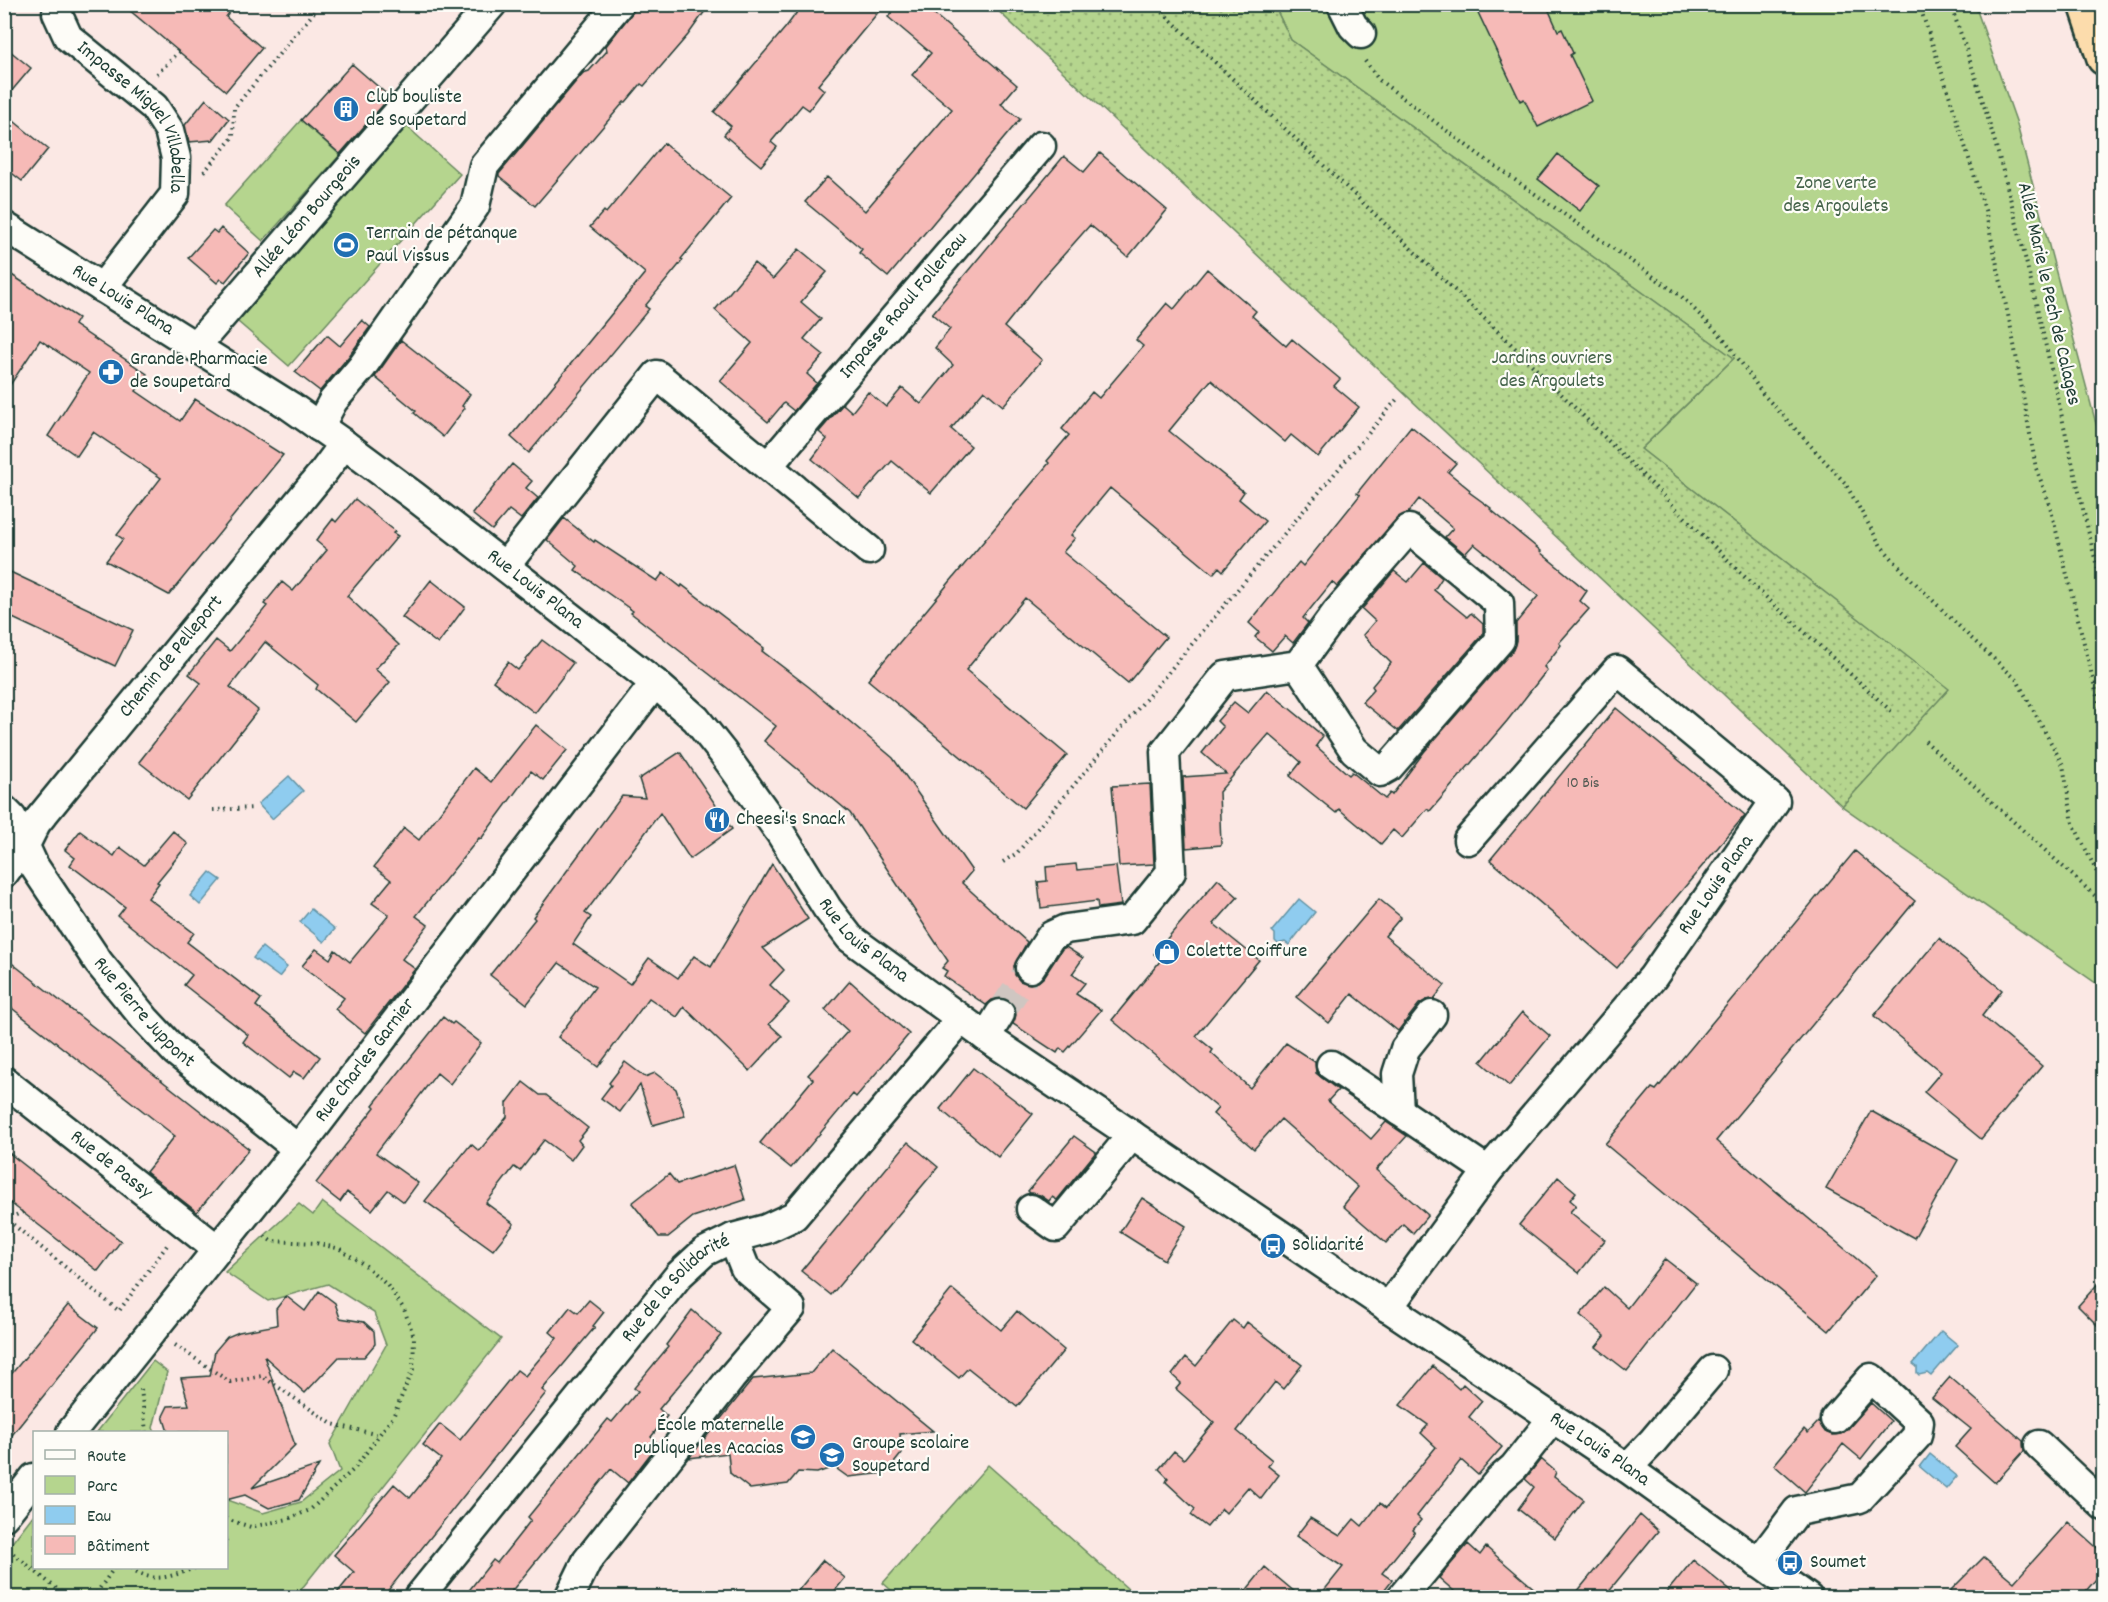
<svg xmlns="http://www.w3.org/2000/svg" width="2108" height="1602" viewBox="0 0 2108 1602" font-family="Dekko,sans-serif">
<defs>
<pattern id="garden-dots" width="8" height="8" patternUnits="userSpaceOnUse" patternTransform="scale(1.5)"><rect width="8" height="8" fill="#b5d58e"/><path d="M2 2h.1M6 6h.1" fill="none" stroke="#93ae75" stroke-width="1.8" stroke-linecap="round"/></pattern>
</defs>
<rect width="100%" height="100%" fill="#fbe8e4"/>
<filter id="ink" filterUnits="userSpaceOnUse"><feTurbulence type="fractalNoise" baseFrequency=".0167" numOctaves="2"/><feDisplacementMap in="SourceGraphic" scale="12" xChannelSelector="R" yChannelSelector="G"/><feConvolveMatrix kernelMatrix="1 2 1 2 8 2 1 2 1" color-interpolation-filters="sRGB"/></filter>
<g filter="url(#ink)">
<path fill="#b5d58e" stroke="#6a8961" stroke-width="1.5" d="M1274,5H1975L2016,121L2103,450V988L1842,806L1948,689L1641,449L1734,358L1291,40Z
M301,120L340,155L263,241L224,206Z
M402,122L460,174L289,366L231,316Z
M322,1202L501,1339L295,1597H5L4,1553L34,1514V1568H226L227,1500L263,1513L301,1502L340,1471L330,1444L386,1345L374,1313L328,1284L268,1301L225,1272L299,1204L313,1215Z
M153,1361L167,1372L153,1428L155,1432H97Z
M988,1465L1137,1597H899L883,1583Z"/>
<path fill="url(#garden-dots)" stroke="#6a8961" stroke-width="1.5" d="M992,5H1274L1291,40L1734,358L1641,449L1949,689L1842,806Z"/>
<path fill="#8fccef" stroke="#6293a4" stroke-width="1.5" d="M289,776L303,791L272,819L258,804Z
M210,872L221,880L200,905L190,896Z
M1299,899L1315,912L1289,945L1285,942L1278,944L1275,941V934L1272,931Z
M311,909L335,929L324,942L300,922Z
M262,947L287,967L279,977L253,958Z
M1941,1331L1958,1345L1931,1376L1927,1373L1919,1375L1917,1373V1367L1913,1364Z
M1930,1454L1957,1476L1946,1489L1920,1467Z"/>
<path fill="#f6bab7" stroke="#1f3d34" stroke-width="1.5" d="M122,4H236L226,17L262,48L226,91Z
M639,4H710L688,35L644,86L641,84L626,102H624L535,206L499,176V174L583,73L589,71L607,51L606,46Z
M803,4H885L818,85L824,90L809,110L802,105L771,142L777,147L761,166L724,135L731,126L714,112L786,27Z
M899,4H922L1017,85L1001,104L1020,119L888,277L859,253L862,249L805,202L827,177L865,211L952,109L912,75L931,53L888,17Z
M1474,4H1546L1558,31L1562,29L1573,53L1570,55L1592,101L1538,127L1524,99L1520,101Z
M4,46L31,68L4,100Z
M352,64L390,97L340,154L301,120Z
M206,99L229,119L213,140L189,142L185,125Z
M4,113L48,149L22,181L4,167Z
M664,143L731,198L681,259L683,260L645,306L649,309L529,453L511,437L645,273L590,227L604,211L606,213Z
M1100,153L1167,210L1128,257L1090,225L1044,277L1004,327L1042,360L1003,406L984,390L951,429L971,446L931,493L892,461L859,498L812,459L827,439L819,432L843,404L852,412L868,392L886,407L902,388L921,404L953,365L935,348L950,329L932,314L1064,156L1084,172Z
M1558,154L1599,186L1580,211L1538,179Z
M221,228L249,253L225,282L221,279L217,283L188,258L213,230L217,233Z
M799,249L827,272L801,302L821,319L804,339L824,355L807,374L817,383L794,411L784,403L768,422L720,381L752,343L715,310L754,263L773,279Z
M1207,269L1256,311L1252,316L1286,346L1292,339L1340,379L1334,386L1359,407L1318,457L1291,435L1285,442L1211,380L1169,431L1244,492L1239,499L1265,521L1223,571L1219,567L1213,574L1110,488L1071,535L1075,538L1063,552L1166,637L1128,683L1025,598L966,670L1067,755L1023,808L868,680L1049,463L1047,461L1069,435L1062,429L1092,392L1099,398L1143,346L1136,340L1167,303L1174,309Z
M4,270L78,318L74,325L147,374L136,391L180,421L195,399L283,455L169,595L106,561L123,539L117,535L161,478L93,432L77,456L48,436L89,373L40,340L4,394Z
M362,320L370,327L349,356L320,391L295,372L327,335L340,346Z
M401,340L470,394L462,406L465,408L443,437L414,413L416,411L375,377Z
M1411,426L1456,463L1448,472L1470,490L1469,492L1491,508L1490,509L1541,551L1540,552L1587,591L1580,601L1589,609L1559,643L1561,645L1544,667L1547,670L1507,721L1430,811L1427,809L1402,838L1393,830L1381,844L1339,809L1336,813L1290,776L1301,762L1269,734L1219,792L1221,845L1186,848L1183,777L1226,774L1202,753L1223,727L1217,721L1234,702L1248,713L1267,690L1323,736L1316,746L1349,775L1352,772L1385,799L1390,793L1392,795L1424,752L1513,650L1516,640V623L1538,596L1474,544L1465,554L1445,537L1453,528L1419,499L1408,513L1397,518L1337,587L1332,582L1303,618L1308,623L1293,643L1285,636L1272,651L1255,637L1259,632L1249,623L1299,562L1303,566L1360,495L1357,493Z
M512,464L532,481L526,488L538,498L521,519L509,510L492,530L472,514Z
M355,499L395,531L393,533L398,536L347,596L399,645L375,669L390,682L356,722L316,689L318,685L265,642L230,687L258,710L187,800L139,762L201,683L189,674L216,640L230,651L267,606L264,604L282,582L293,591L327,550L316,541L333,519L336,522Z
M564,518L594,542L595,540L657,581L663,573L681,587L682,585L764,648L762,651L809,687L893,758L972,871L962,883L1027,942L1014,966L1015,975L1020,981L1030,984L1038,982L1044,977L1062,949L1066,947L1083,958L1072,974L1085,983L1076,994L1101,1010L1065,1052L1060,1048L1057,1053L1013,1024L1016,1014L1014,1006L1009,1000L1000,998L992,1000L986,1005L944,976L947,971L942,968L948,961L850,813L764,741L776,726L631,613L633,611L575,570L578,566L547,540Z
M1424,563L1442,578L1434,590L1467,617L1471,613L1483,624V634L1398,731L1362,702L1374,689L1372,686L1391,663L1363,635L1375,621L1362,609L1394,571L1408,582Z
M4,569L133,630L115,666L4,614Z
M431,580L465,607L438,644L402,617Z
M542,640L573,663L535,713L493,681L508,662L518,670Z
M1616,708L1745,815L1617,968L1490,860Z
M536,725L567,750L543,780L531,771L481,839L479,838L416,916L428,925L402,959L415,969L365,1033L335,1009L344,998L302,966L316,949L330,959L335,950L350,962L389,915L372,903L391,880L374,867L404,828L419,840L474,768L491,782Z
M680,752L732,829L690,859L660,813L585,913L591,917L573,944L630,984L649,958L678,978L694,956L711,967L772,864L808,919L763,948L784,970L770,985L789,1003L769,1024L782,1036L750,1071L684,1007L677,1017L649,998L598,1067L558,1037L595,987L559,963L527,1004L490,975L535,919L533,917L622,796L645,798L639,779Z
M1150,784L1154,864L1119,866L1112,786Z
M80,831L114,856L120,847L144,865L173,831L188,844L157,882L159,883L148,898L194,933L187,942L261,999L256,1006L320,1057L304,1078L294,1072L289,1078L243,1042L248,1035L184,985L192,975L118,916L125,907L70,865L75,858L65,850Z
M1855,851L1915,901L1716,1141L1876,1275L1829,1331L1605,1144L1652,1088L1656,1090Z
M1076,864L1077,870L1116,866L1121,905L1098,908L1097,901L1041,908L1038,882L1047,881L1046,867Z
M1218,879L1238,897L1214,924L1259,960L1196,1036L1213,1050L1211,1053L1250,1088L1286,1043L1315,1062L1316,1073L1338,1090L1328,1101L1371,1139L1386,1122L1407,1136L1376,1170L1428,1215L1413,1233L1403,1224L1386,1243L1343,1206L1358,1187L1281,1119L1254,1149L1213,1114L1218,1108L1112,1020L1161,960L1154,954Z
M1379,899L1401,917L1385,936L1445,985L1434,999L1427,1000L1419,1004L1398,1031L1352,994L1329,1023L1296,997Z
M1939,938L2002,990L1982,1016L2042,1066L1981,1139L1924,1092L1941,1072L1874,1016Z
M4,957L249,1149L197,1212L146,1172L175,1136L4,1002Z
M850,981L909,1034L856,1097L853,1094L791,1168L760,1143L813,1079L808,1075L848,1031L825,1010Z
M1522,1012L1550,1036L1509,1086L1481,1062Z
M443,1017L452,1024L454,1022L481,1043L450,1084L437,1073L376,1153L418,1183L404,1202L388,1190L372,1210L347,1192L340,1202L316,1183L375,1107L373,1105Z
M625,1062L645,1077L655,1073L676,1089L685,1116L653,1125L640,1085L620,1112L601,1098L611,1085L609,1083Z
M973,1068L1033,1114L998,1157L940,1109Z
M523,1082L540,1095H546L588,1128L578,1140L582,1145L571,1160L544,1140L520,1171L514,1167L486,1203L514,1224L493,1250L425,1201L471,1144L479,1151L507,1117V1103Z
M1871,1111L1958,1160L1914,1238L1826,1189Z
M1074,1136L1096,1152L1057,1200L1052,1197L1049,1201L1040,1195L1030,1193L1028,1191Z
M908,1142L938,1167L831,1295L801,1271Z
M4,1149L121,1241L98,1271L4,1198Z
M734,1165L745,1200L693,1217L668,1237H659L632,1203L669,1174L677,1184Z
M1558,1177L1576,1192L1570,1200L1576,1205L1570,1212L1605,1240L1579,1273L1519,1225Z
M1142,1198L1186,1226L1164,1260L1120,1232Z
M1665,1259L1696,1283L1627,1371L1596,1347L1605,1336L1580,1315L1604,1287L1627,1308Z
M2103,1278V1331L2078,1306Z
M952,1289L1001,1330L1017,1311L1064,1350L1017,1407L968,1368L959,1378L911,1339Z
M319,1291L335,1303L340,1318L364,1322L374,1331L375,1344L364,1357H339L305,1393L264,1356L295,1445L252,1488L319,1465L299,1500L269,1508L245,1495L226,1500V1432H168L163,1416L168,1406L189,1405L181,1378L210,1376L215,1351L227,1337L239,1332L277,1325L276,1309L286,1296L305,1311Z
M589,1300L604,1312L593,1326L595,1327L542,1390L546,1393L382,1598H333L354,1572L334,1555L394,1484L410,1498L441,1459L423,1445L440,1424L460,1440L517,1370L525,1376L557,1338L550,1332L570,1307L578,1313Z
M68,1305L98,1328L4,1445V1383Z
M692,1310L721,1335L659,1409L667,1416L651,1437L658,1444L628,1483L611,1469L506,1598H463L493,1560L497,1563L531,1520L528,1517L608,1419L612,1422L638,1391L634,1388L668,1347L666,1345Z
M1233,1320L1243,1328L1247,1322L1302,1365L1283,1389L1275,1382L1237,1431L1272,1460L1268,1466L1279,1475L1261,1499L1248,1487L1226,1513L1222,1509L1207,1527L1191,1515L1195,1509L1166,1482L1168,1478L1159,1469L1174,1451L1184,1459L1214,1422L1176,1389L1181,1383L1172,1375L1186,1357L1196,1366Z
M832,1348L933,1431L900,1434L902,1453L886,1473L848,1477L834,1467L817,1473L798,1472L788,1484L750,1489L730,1473L728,1453L689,1458L753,1379L811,1373Z
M1433,1366L1459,1389L1463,1384L1482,1401L1469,1417L1502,1447L1478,1475L1461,1460L1417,1516L1421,1520L1413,1530L1415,1532L1382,1573L1392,1580L1378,1598H1318L1343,1567L1296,1536L1310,1518L1340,1536L1354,1519L1362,1526L1380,1503L1386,1508L1436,1447L1421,1433L1428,1425L1400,1405Z
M1950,1377L2023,1441L2024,1451L1995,1483L1955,1447L1971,1429L1932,1398Z
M1871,1403L1891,1421L1861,1459L1843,1444L1805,1492L1774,1465L1804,1429L1808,1433L1819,1421L1825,1432L1832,1435L1841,1434L1847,1430Z
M1541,1459L1556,1472L1554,1477L1584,1500L1555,1538L1518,1509L1534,1487L1525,1479Z
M1640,1515L1658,1531L1603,1598H1572Z
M2068,1522L2103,1553V1571L2080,1598H1943L1984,1557L2014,1582Z
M1468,1544L1480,1555L1486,1547L1545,1598H1462L1439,1578Z
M823,1560L845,1578L829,1598H792Z
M1693,1560L1739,1598H1662Z
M1265,1567L1302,1598H1240Z"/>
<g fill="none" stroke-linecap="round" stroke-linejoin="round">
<path stroke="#cfc6c1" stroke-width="28" stroke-dasharray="28 14" stroke-linecap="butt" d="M1000,1014L1030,968"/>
<g stroke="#1f3d34" stroke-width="33">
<g id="minor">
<path id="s1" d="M60,4L57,13L68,37L154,107L169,130L176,158L175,194L102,288"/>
<path d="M1342,4L1353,26L1361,34"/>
<path id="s2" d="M4,226L290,406L344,444L414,496L655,683L696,719L723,753L781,834L827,908L850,938L986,1037L1627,1468L1808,1598"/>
<path id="s3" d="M195,347L492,4"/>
<path d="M319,427L333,401L362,367L475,206L484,166L619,4"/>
<path id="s4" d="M768,466L1041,146"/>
<path d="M505,566L657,375L869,550"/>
<path id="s5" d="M4,810L12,818L34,866L99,963L145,1019L175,1051L298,1149"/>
<path id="s6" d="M4,873L25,845L36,823L324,471L344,444"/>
<path d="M1030,968L1051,936L1066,929L1132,920L1171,872L1165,752L1225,676L1298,665L1336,613L1409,529L1499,603L1500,640L1389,767L1380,772L1354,750L1298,665"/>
<path d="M986,1037L1000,1014"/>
<path d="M1331,1065L1488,1171"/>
<path id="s7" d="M4,1081L217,1249"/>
<path d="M1399,1111L1397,1074L1405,1049L1432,1015"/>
<path d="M1031,1209L1056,1227L1132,1135"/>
<path id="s8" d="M1388,1308L1488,1171L1653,977L1775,801L1617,670L1468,840"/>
<path id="s9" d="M71,1432L298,1149L655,683"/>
<path d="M2039,1445L2104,1506"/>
<path d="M1627,1468L1652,1442L1713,1370"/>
<path d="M4,1516L34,1478"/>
<path d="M1758,1563L1797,1511L1860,1498L1917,1436L1919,1422L1871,1378L1835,1419"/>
<path id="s10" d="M418,1598L679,1275L704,1252L733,1238L766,1229L794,1216L961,1019"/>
<path d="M569,1598L587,1561L731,1378L791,1308L745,1268L733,1238"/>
<path d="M1401,1598L1499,1480L1514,1467L1552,1419"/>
</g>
</g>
<g stroke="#1f3d34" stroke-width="38">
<path id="highway" d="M2086,4L2104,58"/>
</g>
<path stroke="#1f3d34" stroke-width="4" stroke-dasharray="1.5 4.5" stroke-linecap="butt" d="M1154,4L1507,340L1755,587L1891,711
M1919,4L1946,85L1985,210L2012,333L2036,468L2049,502L2104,724
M1950,4C2021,195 2053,397 2104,594
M1365,61L1379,80L1478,154L1681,296L1726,341L1763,394L1845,483L1881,546L1905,573L1971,638L2017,680L2063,765L2073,823L2104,887
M157,74L179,52
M204,172L233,137L234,108L321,4
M1925,741L2104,904
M213,810L254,808
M1003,862L1017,853L1398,398
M4,1217L119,1311L168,1244
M5,1220L23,1212
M175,1345L230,1382L262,1376L332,1424L379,1435
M141,1389L146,1432
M4,1453L13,1460
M226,1519L251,1527L288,1519L310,1510L355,1468L379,1435L393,1417L413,1369L414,1337L404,1309L387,1285L366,1266L340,1249L316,1243L271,1241L263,1235
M226,1540V1543
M4,1546L68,1598
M131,1568C154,1585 171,1576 195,1568
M93,1598L114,1568
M2097,1598L2104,1590"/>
<use href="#minor" stroke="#fdfcf7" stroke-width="28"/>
<use href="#highway" stroke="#fcdcac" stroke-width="33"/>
</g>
</g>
<defs>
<g id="building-disc" transform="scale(1.35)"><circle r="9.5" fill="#1f6fb2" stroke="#fdfcf7"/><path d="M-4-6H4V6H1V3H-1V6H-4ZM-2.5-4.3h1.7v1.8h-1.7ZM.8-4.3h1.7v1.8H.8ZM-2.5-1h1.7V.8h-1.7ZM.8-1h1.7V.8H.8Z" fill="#fff"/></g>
<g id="stadium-disc" transform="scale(1.35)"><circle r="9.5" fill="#1f6fb2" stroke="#fdfcf7"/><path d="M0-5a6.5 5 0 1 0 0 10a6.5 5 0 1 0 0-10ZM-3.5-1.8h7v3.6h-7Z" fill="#fff"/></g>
<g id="pharmacy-disc" transform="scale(1.35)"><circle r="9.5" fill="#1f6fb2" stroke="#fdfcf7"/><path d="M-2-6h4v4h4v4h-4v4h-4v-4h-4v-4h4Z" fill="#fff"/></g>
<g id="restaurant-disc" transform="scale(1.35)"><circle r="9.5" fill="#1f6fb2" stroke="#fdfcf7"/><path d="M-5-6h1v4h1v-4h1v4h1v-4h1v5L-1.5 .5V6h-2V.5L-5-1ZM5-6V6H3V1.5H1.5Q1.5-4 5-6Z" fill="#fff"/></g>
<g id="shop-disc" transform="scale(1.35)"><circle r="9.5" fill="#1f6fb2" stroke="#fdfcf7"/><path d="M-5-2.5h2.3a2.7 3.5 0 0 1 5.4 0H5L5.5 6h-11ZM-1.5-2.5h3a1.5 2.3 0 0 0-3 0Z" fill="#fff"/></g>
<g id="bus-disc" transform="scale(1.35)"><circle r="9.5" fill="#1f6fb2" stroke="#fdfcf7"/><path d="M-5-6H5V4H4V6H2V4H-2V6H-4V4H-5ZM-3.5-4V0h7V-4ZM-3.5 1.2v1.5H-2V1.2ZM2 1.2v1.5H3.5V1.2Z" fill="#fff"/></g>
<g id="school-disc" transform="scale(1.35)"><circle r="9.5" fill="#1f6fb2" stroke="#fdfcf7"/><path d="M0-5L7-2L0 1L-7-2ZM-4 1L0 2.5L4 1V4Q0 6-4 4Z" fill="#fff"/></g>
</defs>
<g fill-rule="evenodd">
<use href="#building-disc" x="346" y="109"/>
<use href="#stadium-disc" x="346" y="245"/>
<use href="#pharmacy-disc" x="111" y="372"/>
<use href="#restaurant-disc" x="717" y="820"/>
<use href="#shop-disc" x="1167" y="952"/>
<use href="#bus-disc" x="1273" y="1246"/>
<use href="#school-disc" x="803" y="1437"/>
<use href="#school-disc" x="832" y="1455"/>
<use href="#bus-disc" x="1790" y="1563"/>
</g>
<g text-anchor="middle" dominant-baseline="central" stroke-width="4.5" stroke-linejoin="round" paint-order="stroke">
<g font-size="16" fill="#555c55">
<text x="1583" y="783">10 Bis</text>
</g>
<g font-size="20" fill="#1f3d34" stroke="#fdfcf7" text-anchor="start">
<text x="366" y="98">Club bouliste<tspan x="366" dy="23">de Soupetard</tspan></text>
<text x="366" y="234">Terrain de pétanque<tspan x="366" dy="23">Paul Vissus</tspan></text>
<text x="130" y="360">Grande Pharmacie<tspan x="130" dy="23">de Soupetard</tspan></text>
<text x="736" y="820">Cheesi's Snack</text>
<text x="1186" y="952">Colette Coiffure</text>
<text x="1292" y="1246">Solidarité</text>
<text x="784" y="1426" text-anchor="end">École maternelle<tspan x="784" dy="23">publique les Acacias</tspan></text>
<text x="852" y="1444">Groupe scolaire<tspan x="852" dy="23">Soupetard</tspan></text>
<text x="1810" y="1563">Soumet</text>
</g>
<g font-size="20" fill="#1f3d34" stroke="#fdfcf7">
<text stroke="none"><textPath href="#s1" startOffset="144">Impasse Miguel Villabella</textPath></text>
<text stroke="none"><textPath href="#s3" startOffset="172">Allée Léon Bourgeois</textPath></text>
<text transform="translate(2048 294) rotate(77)">Allée Marie le Pech de Calages</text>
<text stroke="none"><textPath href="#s2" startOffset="140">Rue Louis Plana</textPath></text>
<text stroke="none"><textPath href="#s4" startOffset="210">Impasse Raoul Follereau</textPath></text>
<text stroke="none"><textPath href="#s2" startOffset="644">Rue Louis Plana</textPath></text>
<text stroke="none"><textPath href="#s6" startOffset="274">Chemin de Pelleport</textPath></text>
<text stroke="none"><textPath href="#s8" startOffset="536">Rue Louis Plana</textPath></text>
<text stroke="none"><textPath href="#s2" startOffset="1130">Rue Louis Plana</textPath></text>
<text stroke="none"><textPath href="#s5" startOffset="248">Rue Pierre Juppont</textPath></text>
<text stroke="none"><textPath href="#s9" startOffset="474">Rue Charles Garnier</textPath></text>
<text stroke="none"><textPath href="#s7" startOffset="136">Rue de Passy</textPath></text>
<text stroke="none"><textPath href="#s10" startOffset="404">Rue de la Solidarité</textPath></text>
<text stroke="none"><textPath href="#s2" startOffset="2026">Rue Louis Plana</textPath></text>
</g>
<g font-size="20" fill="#44634a" stroke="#fdfcf7">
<text x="1836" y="184">Zone verte<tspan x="1836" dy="23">des Argoulets</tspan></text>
<text x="1552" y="359">Jardins ouvriers<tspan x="1552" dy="23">des Argoulets</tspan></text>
</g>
</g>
<rect width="2108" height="1602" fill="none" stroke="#fdfcf7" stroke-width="24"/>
<rect x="12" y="12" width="2084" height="1578" fill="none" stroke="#1f3d34" stroke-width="2" filter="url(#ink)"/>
<rect x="33" y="1431" width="195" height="138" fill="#fdfcf7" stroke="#a4b0a9" stroke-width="1.5"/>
<rect x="45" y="1450" width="30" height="9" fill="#fdfcf7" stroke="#a4b0a9" stroke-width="1.5"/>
<text x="87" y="1461" font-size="18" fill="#1f3d34">Route</text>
<rect x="45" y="1476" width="30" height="18" fill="#b5d58e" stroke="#a4b0a9" stroke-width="1.5"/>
<text x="87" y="1491" font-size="18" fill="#1f3d34">Parc</text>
<rect x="45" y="1506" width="30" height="18" fill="#8fccef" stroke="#a4b0a9" stroke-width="1.5"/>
<text x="87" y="1521" font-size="18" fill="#1f3d34">Eau</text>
<rect x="45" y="1536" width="30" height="18" fill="#f6bab7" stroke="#a4b0a9" stroke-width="1.5"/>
<text x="87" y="1551" font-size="18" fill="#1f3d34">Bâtiment</text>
</svg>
